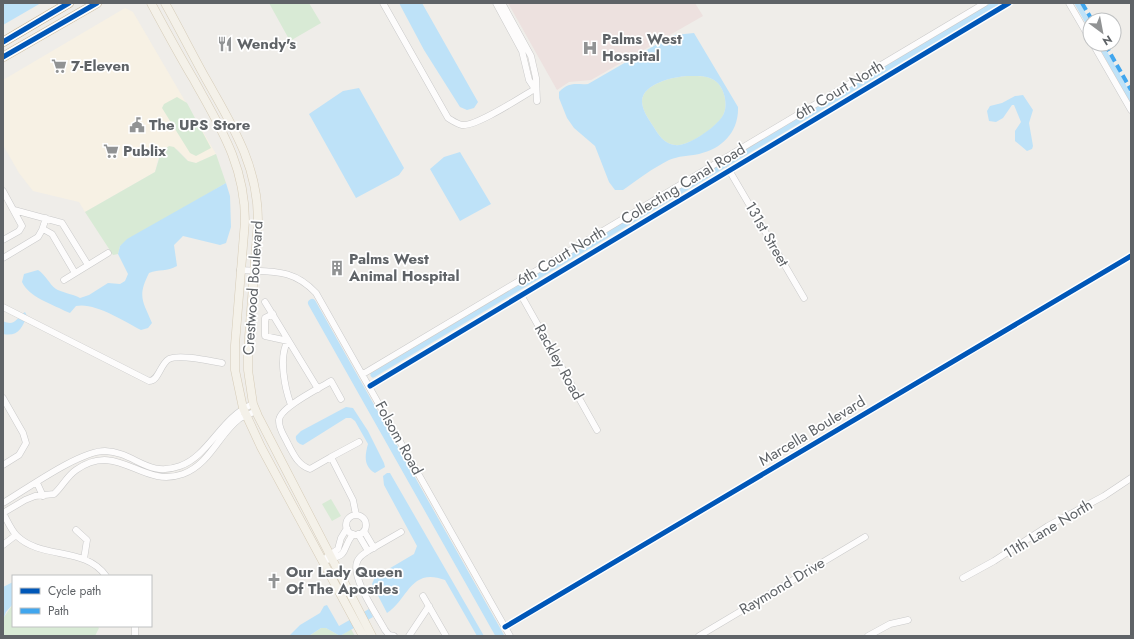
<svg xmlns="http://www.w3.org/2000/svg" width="1134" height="639" viewBox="0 0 1134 639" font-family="Jost,sans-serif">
<rect width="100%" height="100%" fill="#efede9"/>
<path fill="#f7f1e4" d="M125,8L133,12L216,154L196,163L188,161L177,149L158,159L155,172L85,212L79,202L33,191L19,173L3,145V80Z"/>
<path fill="#ede1df" d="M508,3H695L703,16L591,80L569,82L557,90Z"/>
<path fill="#d8ead5" d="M269,3H309L321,23L290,41Z
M687,76C696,76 707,75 714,80C724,86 728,103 724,113C720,126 688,147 675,145C664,144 658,134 653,126C648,118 642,110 642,101C643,83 674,77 687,76Z
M177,97L187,103L211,148L196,156L190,153L162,108L164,104Z
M169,146L174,147L188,161L196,163L216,154L226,183L120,246L118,254L113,255L85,212L155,172L161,152Z
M331,499L341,516L332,521L322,504Z
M13,604V626H97L99,628L95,636H4V617Z
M321,628H326L340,636L351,629L355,636H309Z"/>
<path fill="#bee2f8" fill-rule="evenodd" d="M3,3H41L3,25Z
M399,3H422L478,102L474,108L467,110L460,107L424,50Z
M694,33L738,107C739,132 722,149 699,154C689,156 678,156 669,160C653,168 637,180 623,190H615L609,182L595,146L574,128L567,118L559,98V92C570,81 576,85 588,84L666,39L675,35ZM687,76C695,76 707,75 714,80C724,86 728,103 724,113C720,125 688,147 675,145C664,144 658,134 653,126C648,118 642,110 642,101C643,83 674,77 687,76Z
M359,88L404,168L399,175L356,198L309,114L343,91Z
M1023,95L1033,110L1029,123L1033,146L1032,149L1027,151L1015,141V131L1021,122L1014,105H1012L1003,118L996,122L989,121L987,111L990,106L1002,103L1015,96Z
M460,152L491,204L460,221L430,169L444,157Z
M226,183L230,196L231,227L226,243L220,245L183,236L174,245L177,266C167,272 159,269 149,273C137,297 143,301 152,323L148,328L141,330C124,321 94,302 76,306L70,313L65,311C50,303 29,297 22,282L24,274L38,270C46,275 49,284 56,289C60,292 73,294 80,298L89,295L108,283L120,284L125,281L128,274L118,254L120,246L127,239Z
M25,312L27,316C22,328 18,337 3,334V321C15,327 16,318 25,312Z
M346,407L353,408L368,431L384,463L385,467L375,473C363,466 365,455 368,444L355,421L351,418H346L303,445C298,444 295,440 296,436L301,431Z
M387,473H390L484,636H477L445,580C410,567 408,600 387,613L372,584L375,577L414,554L417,546L384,485L383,476Z
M13,582V604L6,612L3,620V587Z
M327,605L339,626L369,609L373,617L340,636L326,628H321L309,636H289L300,625L320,613L324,606Z"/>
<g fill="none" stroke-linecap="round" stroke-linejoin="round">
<path stroke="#bee2f8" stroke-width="5" d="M1077,3L1090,26
M1100,44L1131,99
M373,375L996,3"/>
<path stroke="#bee2f8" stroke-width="8" d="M312,303L500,636"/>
<g stroke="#c9c9c9" stroke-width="7">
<path id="minor" d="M383,3L448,118C453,121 457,124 462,125C476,127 521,97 535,89
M496,3L522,51L529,80L535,89
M502,3L531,56L536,78L537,101
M1069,3L1090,39
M1093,44L1131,110
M729,170L804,298
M3,191L22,226L19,231L3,240
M14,210L62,223L88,265
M43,229L52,234L75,273
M3,258L38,237L42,230L46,218
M240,270C272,272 293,268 316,293L510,636
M64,280L108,253
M521,295L597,430
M265,302L318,389
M3,307L149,381C159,381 160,364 169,359C180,354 210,361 222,363
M273,314L265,318V336L288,341C278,356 285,389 291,405
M363,374L985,3
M370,386L1009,3
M3,398L23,433L26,443L19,455L3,465
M331,457L310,469C298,465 294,455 288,444C285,437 279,430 279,421C278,408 320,388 331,381L341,399
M37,483L43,496
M3,503C27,489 79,451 105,451C135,452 147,478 180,466C209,456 221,417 253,404
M356,515L353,500L331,457L359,442
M346 525a10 10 0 1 1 20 0a10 10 0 1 1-20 0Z
M76,530L87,540L84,559
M364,531L374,548
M358,534L368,551C364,554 359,556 357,562C351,578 377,615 385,630L389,635L394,636
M3,545L16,535
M368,551L401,532
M327,557L338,549L341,538L347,528
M323,561C352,554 339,553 353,534
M106,576C85,546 42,560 17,536C11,530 7,520 3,513L25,500L35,496L54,494C62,487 67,476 76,470C119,440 141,489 183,474C210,464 219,434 239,419C244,416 250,414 256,411
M963,578L994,561L1048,526L1104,496L1131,478
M423,596L446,636
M135,626V636
M505,627L1131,256
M409,636L429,606
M699,636L865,537
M868,636L890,624L908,620"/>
</g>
<g stroke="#d6ccb8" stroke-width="9">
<path id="major" d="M151,3C165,29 179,55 194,80C220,127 245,165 245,221L235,345V370L243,408L261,447L363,636
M165,3C179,28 192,54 206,79C232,125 258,165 258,221L248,350V370L253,404L258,416L372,636"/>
</g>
<g stroke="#c7b595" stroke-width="10">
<path id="highway" d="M3,42L69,3
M3,57L97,3"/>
</g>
<use href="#minor" stroke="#fdfcfc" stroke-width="6"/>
<use href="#major" stroke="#f4f1e9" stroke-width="8"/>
<use href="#highway" stroke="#f0ebe2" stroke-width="9"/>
<path stroke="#41a6ee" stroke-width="4" stroke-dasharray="8 4" stroke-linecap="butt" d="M1082,3L1092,20
M1105,44L1131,90"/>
<g stroke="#fff" stroke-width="8">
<path id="cycleway" d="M3,42L69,3
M3,57L97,3
M370,386L1009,3
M505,627L1131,256"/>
</g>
<use href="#cycleway" stroke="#0057b8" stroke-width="5"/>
</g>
<defs>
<g id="restaurant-bare" transform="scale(1.2)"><path d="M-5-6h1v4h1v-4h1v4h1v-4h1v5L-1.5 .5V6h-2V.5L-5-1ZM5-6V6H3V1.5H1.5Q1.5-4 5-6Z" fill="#919394" stroke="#fff" stroke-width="2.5" paint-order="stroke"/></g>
<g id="hospital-bare" transform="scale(1.2)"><path d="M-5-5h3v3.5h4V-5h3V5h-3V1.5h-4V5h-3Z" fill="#919394" stroke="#fff" stroke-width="2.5" paint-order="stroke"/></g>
<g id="supermarket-bare" transform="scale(1.2)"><path d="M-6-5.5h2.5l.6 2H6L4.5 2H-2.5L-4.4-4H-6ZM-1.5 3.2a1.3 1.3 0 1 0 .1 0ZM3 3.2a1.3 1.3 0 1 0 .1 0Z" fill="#919394" stroke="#fff" stroke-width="2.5" paint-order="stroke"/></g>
<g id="civic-bare" transform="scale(1.2)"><path d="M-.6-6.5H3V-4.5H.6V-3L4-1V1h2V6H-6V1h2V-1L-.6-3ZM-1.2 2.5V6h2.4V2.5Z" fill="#919394" stroke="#fff" stroke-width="2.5" paint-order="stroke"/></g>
<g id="building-bare" transform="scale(1.2)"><path d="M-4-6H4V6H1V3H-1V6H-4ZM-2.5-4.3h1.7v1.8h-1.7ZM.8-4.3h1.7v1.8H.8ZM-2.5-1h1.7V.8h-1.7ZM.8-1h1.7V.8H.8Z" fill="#919394" stroke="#fff" stroke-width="2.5" paint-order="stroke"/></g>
<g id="church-bare" transform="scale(1.2)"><path d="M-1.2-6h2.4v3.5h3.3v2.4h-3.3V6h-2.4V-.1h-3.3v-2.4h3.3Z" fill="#919394" stroke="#fff" stroke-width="2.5" paint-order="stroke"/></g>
</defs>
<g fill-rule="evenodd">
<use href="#restaurant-bare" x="225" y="44"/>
<use href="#hospital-bare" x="590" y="48"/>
<use href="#supermarket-bare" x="59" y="66"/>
<use href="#civic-bare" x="137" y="125"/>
<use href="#supermarket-bare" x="111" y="151"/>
<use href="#building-bare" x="337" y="268"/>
<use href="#church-bare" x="274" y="581"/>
</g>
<g text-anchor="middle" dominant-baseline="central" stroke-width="3.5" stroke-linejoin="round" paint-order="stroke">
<g font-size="15" font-weight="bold" fill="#5f6367" stroke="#fff" text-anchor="start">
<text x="602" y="39">Palms West<tspan x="602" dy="17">Hospital</tspan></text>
<text x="237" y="44">Wendy's</text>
<text x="71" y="66">7-Eleven</text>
<text x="149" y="125">The UPS Store</text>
<text x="123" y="151">Publix</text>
<text x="349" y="259">Palms West<tspan x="349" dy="17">Animal Hospital</tspan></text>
<text x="286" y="572">Our Lady Queen<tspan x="286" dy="17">Of The Apostles</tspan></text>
</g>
<g font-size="15" fill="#5f6367" stroke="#fff">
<text transform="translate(839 90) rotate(-31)">6th Court North</text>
<text transform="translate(683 184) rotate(-31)">Collecting Canal Road</text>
<text transform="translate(767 234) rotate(60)">131st Street</text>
<text transform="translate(561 256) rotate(-31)">6th Court North</text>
<text transform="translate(253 288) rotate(-86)">Crestwood Boulevard</text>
<text transform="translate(559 362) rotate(61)">Rackley Road</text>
<text transform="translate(812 431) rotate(-31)">Marcella Boulevard</text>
<text transform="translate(399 438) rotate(61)">Folsom Road</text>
<text transform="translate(1048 529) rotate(-31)">11th Lane North</text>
<text transform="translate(782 586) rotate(-31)">Raymond Drive</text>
</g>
</g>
<rect width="1134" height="639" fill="none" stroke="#5f6367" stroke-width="8"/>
<rect x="12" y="575" width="140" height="52" fill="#ffffff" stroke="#bfc1c2"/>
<rect x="20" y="588" width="20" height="6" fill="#0057b8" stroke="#bfc1c2"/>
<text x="48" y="595" font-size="12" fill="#5f6367">Cycle path</text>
<rect x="20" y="608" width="20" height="6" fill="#41a6ee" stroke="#bfc1c2"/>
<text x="48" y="615" font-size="12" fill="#5f6367">Path</text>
<g transform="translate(1102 32) rotate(148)"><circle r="19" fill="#ffffff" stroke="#bfc1c2"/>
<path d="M0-3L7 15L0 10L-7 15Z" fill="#919394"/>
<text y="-6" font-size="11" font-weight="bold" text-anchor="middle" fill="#5f6367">N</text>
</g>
</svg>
